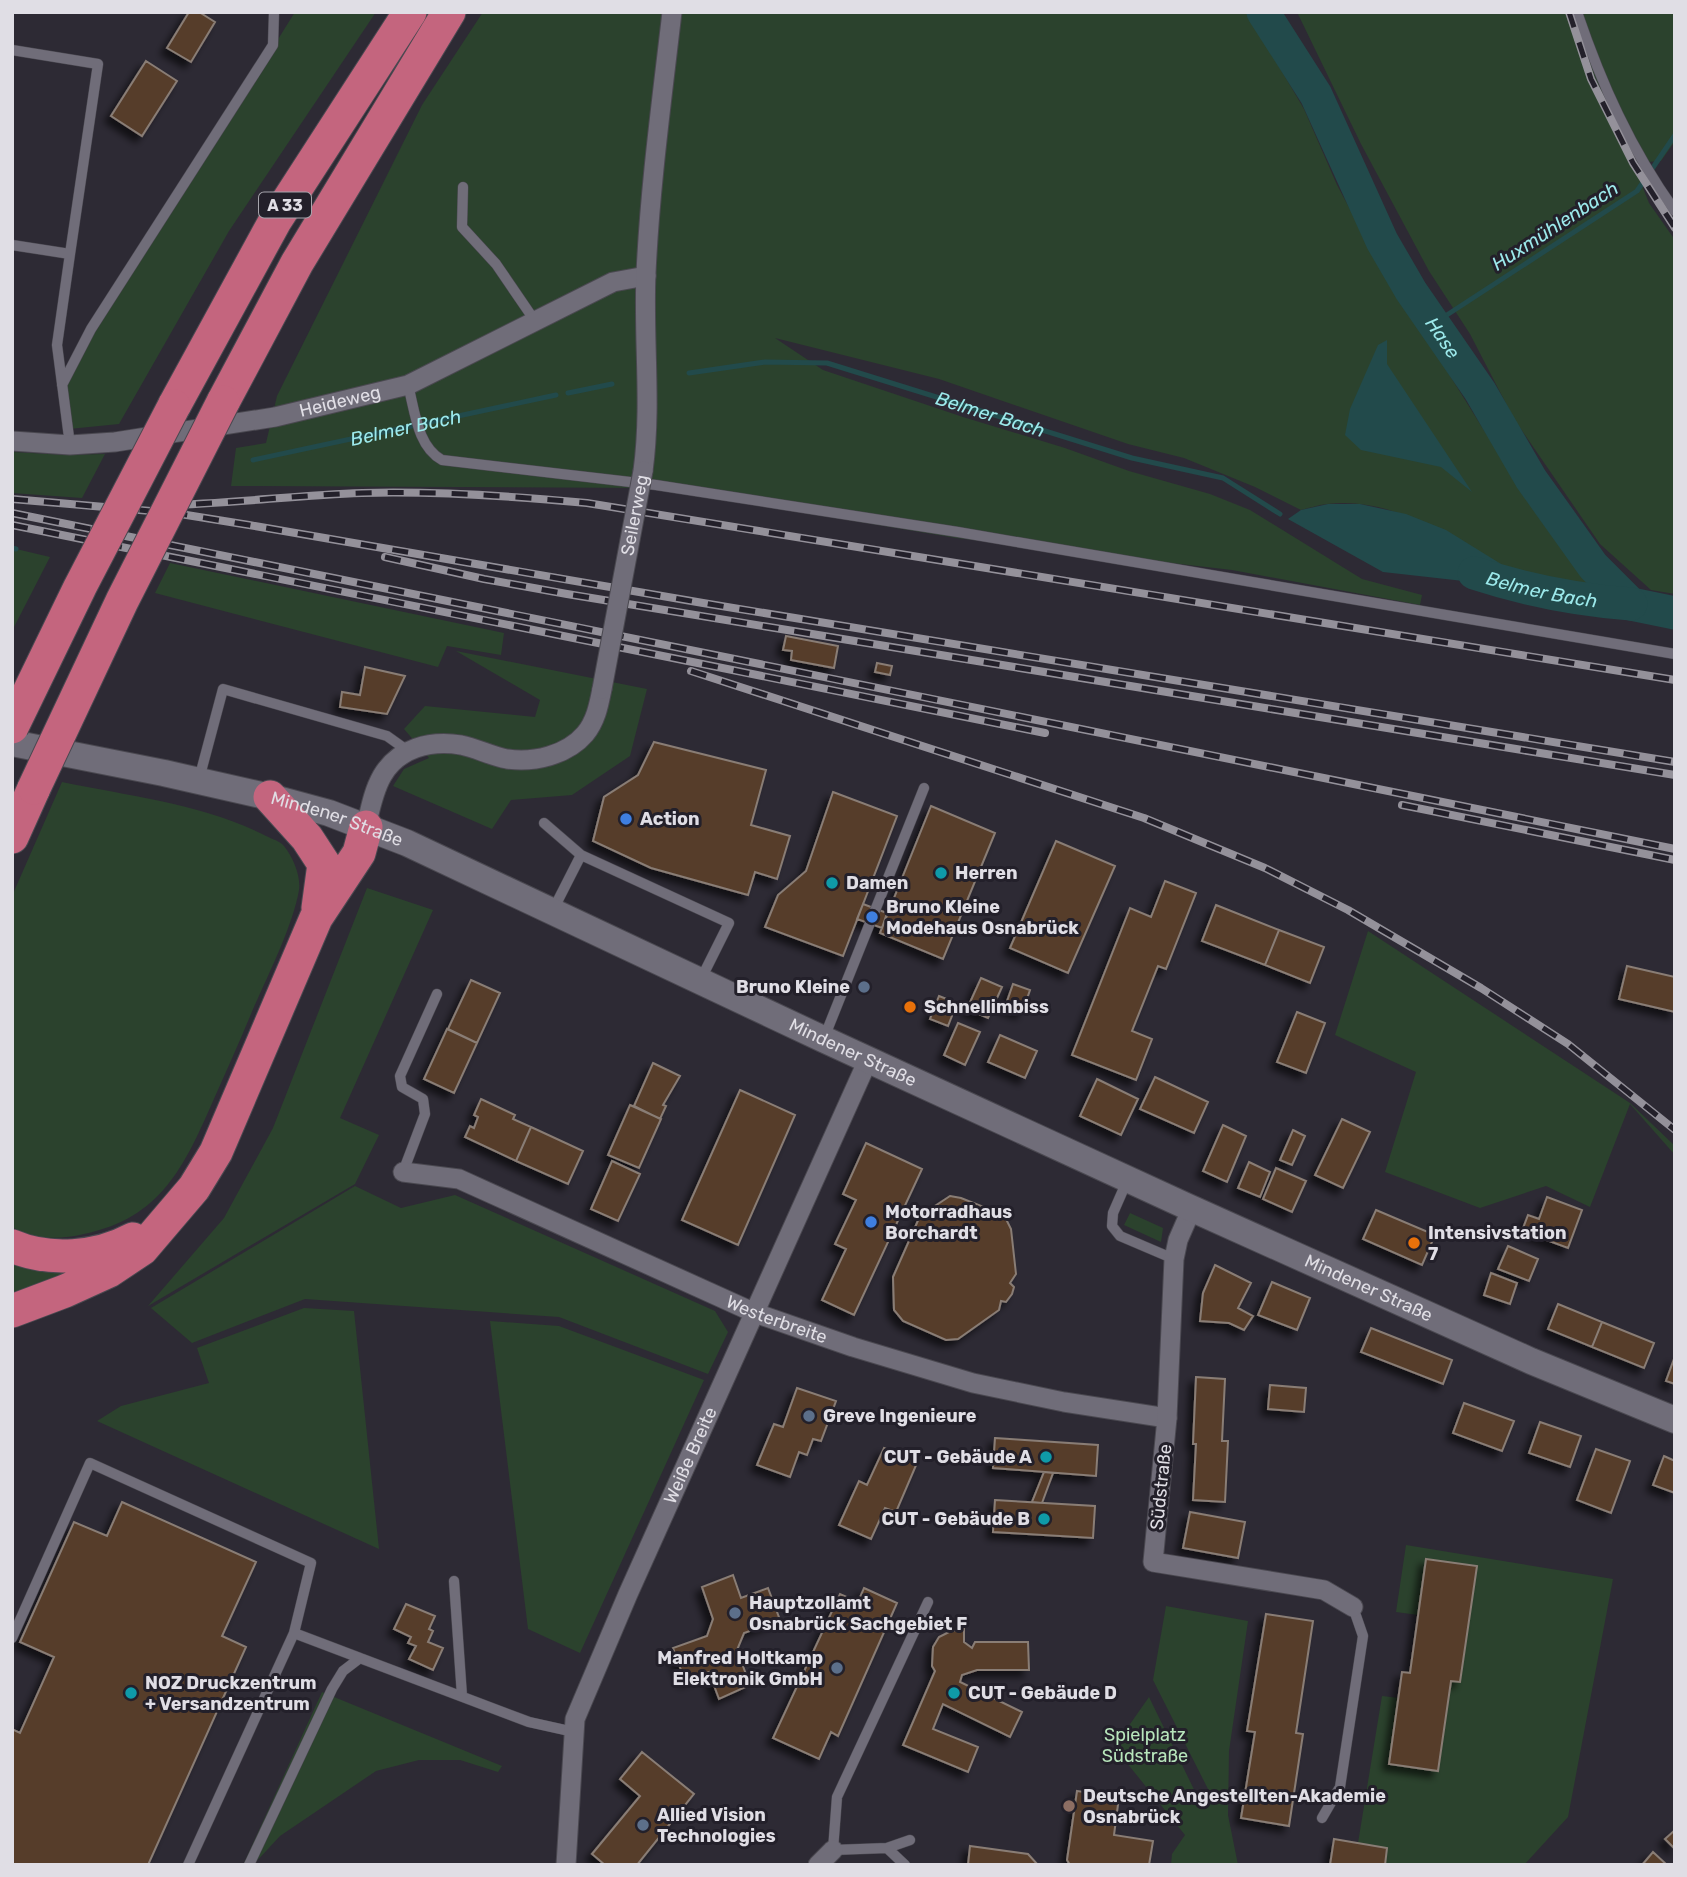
<svg xmlns="http://www.w3.org/2000/svg" width="1687" height="1877" viewBox="0 0 1687 1877" font-family="Rubik,sans-serif">
<defs>
<filter id="shadow"><feDropShadow dx="-6" dy="6" stdDeviation="3.5" flood-color="#0009"/></filter>
</defs>
<rect width="100%" height="100%" fill="#2d2a34"/>
<path fill="#2b422d" d="M295,12H376L229,231L119,424L69,429L62,385Z
M483,12H1247L1304,109L1337,185L1374,254L1485,432L1567,555L1596,592L1510,577L1500,564C1447,536 1391,496 1327,504C1318,505 1309,508 1301,510L1255,487L1184,458L1128,444L939,379L775,338L823,370L963,417L1065,448L1129,471L1210,494L1250,510L1362,579L1422,595L1420,605L1232,570L956,538L656,488L231,486L236,448L266,443L277,396L422,105Z
M1297,12H1675V141L1661,161L1633,163L1649,203L1675,240V594L1651,590L1600,544L1514,419L1470,334L1429,271L1361,144Z
M12,452L67,455L105,454L82,498L12,493Z
M12,548L50,557L12,631Z
M170,563L504,633L501,655L447,646L438,667L155,593Z
M456,651L647,689L630,756L572,795L511,800L492,829L393,786L404,769L429,758L404,729L425,706L535,717L540,700Z
M62,782C129,796 204,804 266,836C272,839 280,841 284,846C293,857 301,876 299,890C293,926 266,979 251,1014C239,1043 226,1072 213,1101C184,1167 161,1218 84,1234C58,1240 36,1240 12,1227V896Z
M367,888L433,910L340,1118L379,1135L355,1184L148,1306L224,1218L273,1128Z
M1368,931L1630,1103L1675,1146V1155L1630,1104L1590,1207L1546,1186L1480,1208L1385,1172L1416,1072L1335,1035Z
M355,1186L401,1208L455,1195L715,1311L728,1332L708,1374L559,1317L305,1299L192,1343L151,1308Z
M1130,1213L1163,1228L1161,1242L1124,1225Z
M12,1255L92,1260L12,1301Z
M304,1308L354,1311L379,1549L97,1421L121,1406L209,1383L197,1348Z
M490,1321L559,1326L704,1380L580,1653L528,1629Z
M1406,1545L1613,1579L1568,1817L1524,1865H1385L1387,1848L1358,1843L1382,1696L1399,1698L1438,1770L1451,1681L1460,1682L1476,1566L1426,1559L1418,1615L1396,1612Z
M1166,1606L1248,1621L1229,1751L1228,1815L1238,1865H1171L1172,1854L1185,1835L1114,1747L1149,1697L1203,1808L1212,1797L1153,1680Z
M322,1692L502,1766L498,1772L460,1760H419L376,1771L280,1836L253,1865H243Z"/>
<path fill="#224a4b" d="M1387,340V364L1472,492L1441,467L1361,450L1345,435L1350,409L1378,345Z
M1328,504H1360L1406,514L1446,530L1501,564L1517,587L1383,572L1288,519L1301,510Z"/>
<g fill="none" stroke-linecap="round" stroke-linejoin="round">
<g stroke="#224a4b" stroke-width="5">
<path d="M1433,324L1637,191L1675,135"/>
<path id="s1" d="M689,373L765,362L827,363L1132,458L1223,478L1280,514"/>
<path d="M568,393L612,384"/>
<path id="s2" d="M253,460L556,395"/>
<path d="M12,548L16,549"/>
</g>
<g stroke="#224a4b" stroke-width="33">
<path id="s3" d="M1263,12L1316,95L1382,241L1411,291L1480,391L1531,479L1593,566L1631,604L1675,613"/>
<path id="s4" d="M1474,573C1526,590 1577,600 1631,604"/>
</g>
</g>
<path fill="#563d2b" stroke="#897d75" stroke-width="2" filter="url(#shadow)" d="M189,12H199L215,22L191,62L167,48Z
M146,61L177,81L142,136L111,116Z
M786,636L838,646L834,668L791,660L792,651L783,650Z
M877,663L892,666L890,675L875,672Z
M365,667L405,676L387,714L340,707L342,692L360,695Z
M654,742L766,770L751,825L790,836L777,879L755,872L748,895L651,868L593,841L604,797L638,775Z
M833,792L897,816L843,956L765,927L778,895L806,871Z
M931,806L995,833L943,959L880,933Z
M1056,841L1115,866L1068,973L1010,948Z
M1165,881L1196,893L1166,969L1158,966L1132,1031L1152,1039L1136,1080L1072,1055L1130,908L1151,917Z
M863,904L887,913L882,928L857,919Z
M1216,905L1279,930L1265,965L1202,941Z
M1279,930L1324,947L1310,983L1265,965Z
M1627,966L1675,977V1012L1619,999Z
M981,978L1002,987L988,1018L967,1009Z
M471,980L500,993L477,1043L448,1029Z
M1013,984L1030,990L1022,1013L1005,1007Z
M939,996L957,1003L948,1026L930,1019Z
M1297,1012L1325,1023L1306,1073L1277,1062Z
M958,1023L980,1032L965,1065L944,1055Z
M447,1029L477,1043L454,1093L424,1079Z
M1000,1035L1037,1051L1025,1078L988,1062Z
M653,1063L680,1076L663,1105L666,1106L660,1119L634,1106Z
M1155,1077L1208,1102L1194,1133L1140,1109Z
M1097,1079L1138,1099L1121,1135L1080,1116Z
M740,1090L795,1115L738,1245L682,1220Z
M481,1099L515,1115L513,1119L531,1127L516,1161L465,1137L470,1126L474,1128L478,1117L474,1115Z
M630,1105L661,1119L639,1168L608,1155Z
M1342,1119L1370,1132L1343,1188L1315,1175Z
M1223,1125L1246,1136L1227,1182L1203,1171Z
M531,1127L583,1151L568,1184L516,1161Z
M1293,1130L1305,1136L1292,1165L1280,1160Z
M866,1143L922,1169L854,1315L822,1300L846,1249L835,1244L856,1200L843,1194Z
M612,1161L640,1174L618,1221L591,1209Z
M1249,1162L1270,1172L1260,1197L1238,1188Z
M1276,1168L1306,1181L1292,1212L1263,1199Z
M950,1196L961,1198L1004,1215L1011,1229L1016,1274L1010,1283L1014,1287L1012,1294L1006,1302L1001,1301L999,1310L958,1339L946,1340L903,1321L894,1310L893,1277L920,1216Z
M1547,1197L1582,1210L1568,1248L1522,1231L1528,1215L1539,1219Z
M1376,1210L1435,1235L1422,1265L1363,1239Z
M1508,1246L1538,1259L1529,1281L1498,1269Z
M1215,1265L1251,1283L1238,1308L1253,1316L1244,1330L1229,1323L1200,1321L1203,1293Z
M1491,1273L1517,1283L1510,1304L1484,1295Z
M1272,1282L1310,1298L1297,1330L1258,1315Z
M1558,1304L1602,1322L1592,1347L1548,1329Z
M1602,1322L1654,1343L1644,1368L1592,1347Z
M1371,1328L1452,1360L1443,1384L1361,1352Z
M1675,1356V1384L1666,1381Z
M1196,1377L1225,1379L1222,1441H1228L1225,1502L1193,1500L1196,1444H1193Z
M1270,1385L1306,1388L1304,1412L1268,1409Z
M797,1388L836,1401L821,1441L813,1439L807,1455L799,1452L790,1477L757,1465L774,1424L783,1427Z
M1464,1403L1514,1421L1502,1451L1453,1433Z
M1540,1422L1581,1436L1570,1467L1529,1453Z
M995,1438L1098,1445L1096,1476L993,1468Z
M884,1448L917,1463L896,1512L885,1508L871,1539L839,1525L859,1481L867,1485Z
M1596,1449L1630,1461L1611,1513L1577,1500Z
M1664,1456L1675,1461V1493L1653,1485Z
M1044,1472L1053,1473L1042,1503L1032,1502Z
M995,1500L1095,1506L1093,1538L993,1532Z
M122,1502L256,1562L222,1636L246,1647L148,1865H12V1729L20,1733L54,1657L20,1642L74,1522L107,1536Z
M1190,1512L1245,1522L1238,1558L1183,1548Z
M1426,1559L1477,1566L1460,1682L1451,1681L1438,1771L1389,1764L1402,1672L1410,1673Z
M733,1575L741,1598L768,1588L780,1620L744,1633L737,1650L750,1685L719,1699L709,1672L685,1681L673,1648L707,1636L713,1619L702,1587Z
M864,1588L897,1603L838,1736L831,1732L819,1759L773,1738L840,1594L858,1602Z
M406,1604L435,1616L429,1629L433,1631L428,1642L443,1648L433,1670L409,1659L416,1646L408,1643L411,1637L394,1629Z
M1266,1614L1313,1621L1296,1733L1303,1734L1289,1826L1241,1818L1255,1732L1247,1731Z
M964,1629V1642L972,1648L975,1642H1028L1029,1670H977L962,1675L960,1682L1022,1712L1010,1737L943,1704L933,1729L978,1747L968,1772L903,1745L935,1671L932,1666L933,1647L939,1637L951,1631Z
M642,1752L694,1794L637,1865H605L592,1854L640,1796L620,1779Z
M1077,1791L1119,1797L1114,1835L1153,1841L1149,1865H1070L1067,1860Z
M1675,1830V1849L1665,1839Z
M1334,1839L1387,1848L1385,1865H1330Z
M970,1846L1028,1854L1038,1865H968Z
M1653,1852L1667,1865H1642Z"/>
<g fill="none" stroke-linecap="round" stroke-linejoin="round">
<g stroke="#4a4850" stroke-width="11">
<path id="lane" d="M1577,12C1602,85 1630,148 1675,211
M12,50L98,64L70,254
M463,187L462,227L496,264L535,321
M12,245L70,254L57,345L70,445
M62,385L91,329L273,45L274,12
M408,385C415,411 417,446 442,460L656,485L958,532L1675,654
M199,779L223,689L387,736L408,751
M544,823L581,855L729,923L700,981
M553,910L581,855
M824,1038L924,788
M403,1172L425,1114L423,1099L402,1087L400,1076L437,994
M1127,1181L1113,1213L1112,1226L1120,1236L1174,1259
M454,1581L462,1696
M294,1633L529,1722L574,1732
M12,1638L90,1463L311,1563L294,1633L188,1865
M1322,1818L1340,1787L1363,1636L1353,1607
M910,1840L887,1848L833,1850L837,1797L928,1602
M887,1848L905,1865
M249,1865L332,1689L343,1671L360,1658"/>
</g>
<g stroke="#4a4850" stroke-width="21">
<g id="street">
<path id="s5" d="M12,441L70,445L115,442L275,417L408,385L613,282L646,276"/>
<path d="M643,471C652,405 643,339 646,273C650,186 662,99 672,12"/>
<path d="M366,827C370,810 373,792 382,776C398,748 430,740 461,745C476,748 491,756 507,759C534,763 567,755 585,734C596,721 599,704 602,689"/>
<path id="s6" d="M403,1172L459,1179L755,1313L853,1347L973,1383L1064,1402L1167,1418"/>
<path d="M1192,1208L1178,1240L1174,1259L1167,1418L1153,1562L1324,1590L1353,1607"/>
<path id="s7" d="M566,1865L575,1719L628,1594L868,1060"/>
<path d="M818,1865L833,1850"/>
</g>
</g>
<g stroke="#4a4850" stroke-width="28">
<g id="secondary">
<path id="s8" d="M12,743L164,773L270,797L329,813L407,843L823,1039L1186,1206L1531,1361L1675,1420"/>
</g>
</g>
<g stroke="#4a4850" stroke-width="35">
<path id="highway" d="M223,402L297,263L449,12
M174,406L275,221L410,12
M270,797L307,838L324,864L318,908
M12,837L34,788
M12,1246C49,1262 98,1258 133,1239
M12,1311L65,1291L109,1271L142,1249L194,1188L216,1152L316,918L359,853L366,827"/>
</g>
<use href="#lane" stroke="#706d79" stroke-width="10"/>
<use href="#street" stroke="#706d79" stroke-width="19"/>
<use href="#secondary" stroke="#706d79" stroke-width="26"/>
<use href="#highway" stroke="#c4657e" stroke-width="33"/>
<g stroke="#94919a" stroke-width="8">
<path id="rail" d="M1569,12L1591,79L1633,163L1675,228
M12,499L174,513L249,525L703,603L1675,762
M164,505C230,504 296,495 362,493C438,491 512,496 587,503L1675,680
M12,513L1675,849
M12,525L1045,733
M385,557L484,579L567,594L1675,775
M691,671L1144,818L1265,868L1348,910L1481,988L1568,1044L1675,1130
M1402,805L1675,860"/>
</g>
<use href="#rail" stroke="#23202a" stroke-width="5" stroke-dasharray="16" stroke-linecap="butt"/>
<g stroke="#4a4850" stroke-width="21" stroke-linecap="butt">
<g id="street-bridge">
<path id="s9" d="M602,689L643,471"/>
</g>
</g>
<g stroke="#4a4850" stroke-width="35" stroke-linecap="butt">
<path id="highway-bridge" d="M12,727L80,587L174,406
M34,788L122,601L223,402"/>
</g>
<use href="#street-bridge" stroke="#706d79" stroke-width="19"/>
<use href="#highway-bridge" stroke="#c4657e" stroke-width="33"/>
</g>
<g fill="#3f7fe0" stroke="#23202a" stroke-width="2.5">
<circle cx="626" cy="819" r="7"/>
<circle cx="872" cy="917" r="7"/>
<circle cx="871" cy="1222" r="7"/>
</g>
<g fill="#0f9aa8" stroke="#23202a" stroke-width="2.5">
<circle cx="941" cy="873" r="7"/>
<circle cx="832" cy="883" r="7"/>
<circle cx="1046" cy="1457" r="7"/>
<circle cx="1044" cy="1519" r="7"/>
<circle cx="131" cy="1693" r="7"/>
<circle cx="954" cy="1693" r="7"/>
</g>
<g fill="#5c6f8a" stroke="#23202a" stroke-width="2.5">
<circle cx="864" cy="987" r="7"/>
<circle cx="809" cy="1416" r="7"/>
<circle cx="735" cy="1613" r="7"/>
<circle cx="837" cy="1668" r="7"/>
<circle cx="643" cy="1825" r="7"/>
</g>
<g fill="#e8710a" stroke="#23202a" stroke-width="2.5">
<circle cx="910" cy="1007" r="7"/>
<circle cx="1414" cy="1243" r="7"/>
</g>
<circle fill="#8d6e63" stroke="#23202a" stroke-width="2.5" cx="1069" cy="1806" r="7"/>
<g text-anchor="middle" dominant-baseline="central" stroke-width="6" stroke-linejoin="round" paint-order="stroke">
<rect fill="#23202a" stroke="#a7a5ad" stroke-width="2" x="259" y="192.5" width="52" height="25" rx="5"/>
<g font-size="16" font-weight="bold" fill="#e0dee5">
<text x="285" y="205">A 33</text>
</g>
<g font-size="18" fill="#e0dee5" stroke="#23202a">
<text stroke="none"><textPath href="#s5" startOffset="332">Heideweg</textPath></text>
<text stroke="none"><textPath href="#s9" startOffset="177">Seilerweg</textPath></text>
<text stroke="none"><textPath href="#s8" startOffset="334">Mindener Straße</textPath></text>
<text stroke="none"><textPath href="#s8" startOffset="901">Mindener Straße</textPath></text>
<text stroke="none"><textPath href="#s8" startOffset="1468">Mindener Straße</textPath></text>
<text stroke="none"><textPath href="#s6" startOffset="404">Westerbreite</textPath></text>
<text stroke="none"><textPath href="#s7" startOffset="434">Weiße Breite</textPath></text>
<text transform="translate(1161 1487) rotate(-84)">Südstraße</text>
</g>
<g font-size="18" font-weight="bold" fill="#e0dee5" stroke="#23202a" text-anchor="start">
<text x="640" y="819">Action</text>
<text x="955" y="873">Herren</text>
<text x="846" y="883">Damen</text>
<text x="886" y="907">Bruno Kleine<tspan x="886" dy="21">Modehaus Osnabrück</tspan></text>
<text x="850" y="987" text-anchor="end">Bruno Kleine</text>
<text x="924" y="1007">Schnellimbiss</text>
<text x="885" y="1212">Motorradhaus<tspan x="885" dy="21">Borchardt</tspan></text>
<text x="1428" y="1233">Intensivstation<tspan x="1428" dy="21">7</tspan></text>
<text x="823" y="1416">Greve Ingenieure</text>
<text x="1032" y="1457" text-anchor="end">CUT - Gebäude A</text>
<text x="1030" y="1519" text-anchor="end">CUT - Gebäude B</text>
<text x="749" y="1603">Hauptzollamt<tspan x="749" dy="21">Osnabrück Sachgebiet F</tspan></text>
<text x="823" y="1658" text-anchor="end">Manfred Holtkamp<tspan x="823" dy="21">Elektronik GmbH</tspan></text>
<text x="145" y="1683">NOZ Druckzentrum<tspan x="145" dy="21">+ Versandzentrum</tspan></text>
<text x="968" y="1693">CUT - Gebäude D</text>
<text x="1083" y="1796">Deutsche Angestellten-Akademie<tspan x="1083" dy="21">Osnabrück</tspan></text>
<text x="657" y="1815">Allied Vision<tspan x="657" dy="21">Technologies</tspan></text>
</g>
<g font-size="18" fill="#b8e6bc" stroke="#23202a">
<text x="1145" y="1735">Spielplatz<tspan x="1145" dy="21">Südstraße</tspan></text>
</g>
<g font-size="19" font-style="italic" fill="#9ce9eb" stroke="#23202a">
<text transform="translate(1555 226) rotate(-33)">Huxmühlenbach</text>
<text stroke="none"><textPath href="#s3" startOffset="373">Hase</textPath></text>
<text stroke="none"><textPath href="#s1" startOffset="310">Belmer Bach</textPath></text>
<text stroke="none"><textPath href="#s2" startOffset="156">Belmer Bach</textPath></text>
<text stroke="none"><textPath href="#s4" startOffset="70">Belmer Bach</textPath></text>
</g>
</g>
<rect width="1687" height="1877" fill="none" stroke="#e0dee5" stroke-width="28"/>
</svg>
